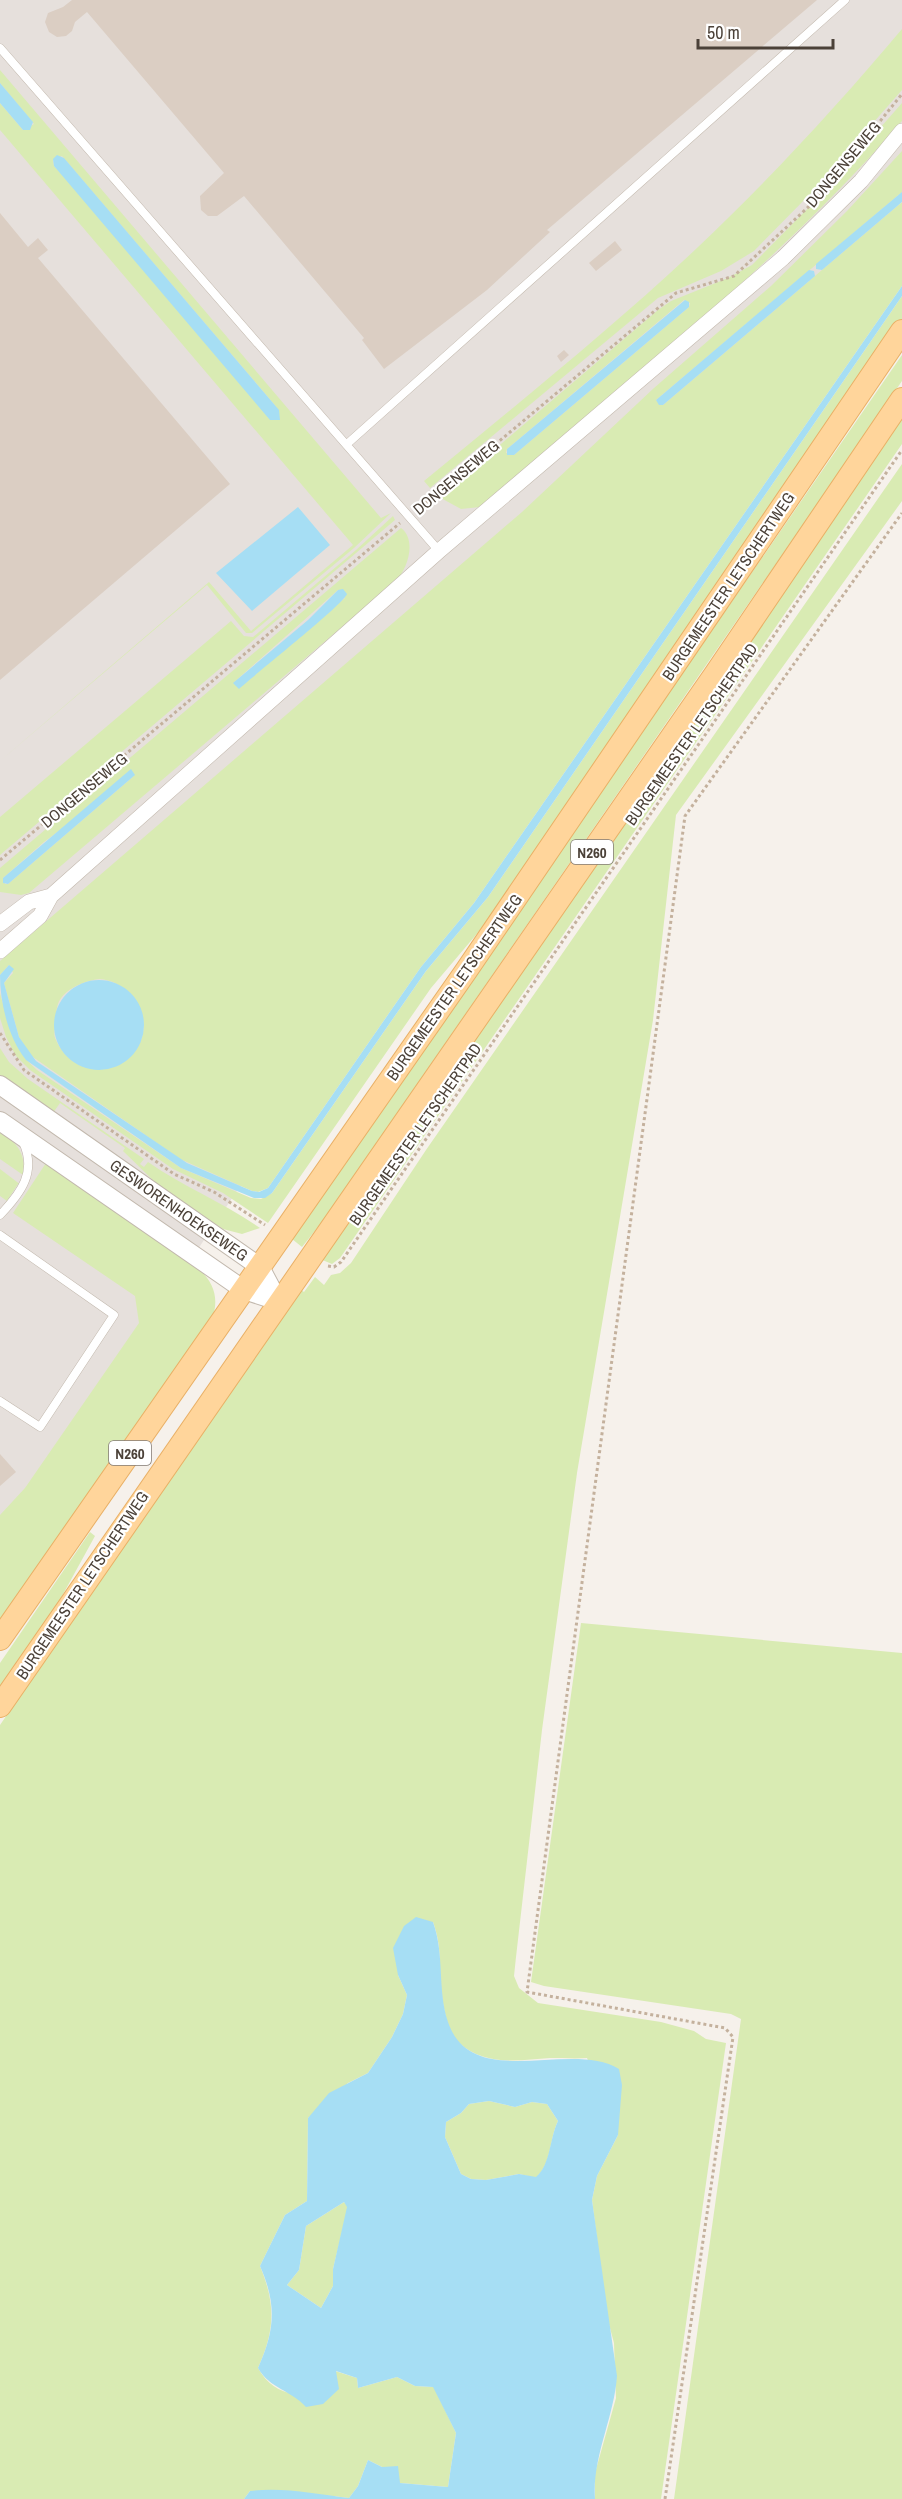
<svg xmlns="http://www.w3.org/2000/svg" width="902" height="2499" viewBox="0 0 902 2499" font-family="'Archivo Narrow',sans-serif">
<rect width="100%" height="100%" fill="#f6f1eb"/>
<path fill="#e6e0dc" d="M0,0H902V199L147,1325L0,1534Z"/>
<path fill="#d9ebb3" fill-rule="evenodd" d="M902,29V90L814,190L754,251L721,271L658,298L430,488L424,481C516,405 610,330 697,248C770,179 838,105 902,29Z
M0,70L381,518L391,513L354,548L252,633H246L207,585L0,761L209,582L251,631L353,545L0,130V103L23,130L34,124L0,83ZM62,156L279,410L54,166L53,160Z
M902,103V121C777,266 625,383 480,507L461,509L439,497L658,310L671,301L728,278L752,265L820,196ZM684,300L690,303L689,307L514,455L506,453L507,449Z
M902,151V192L656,400L663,405L902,202V286L474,903L421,967L268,1188L258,1192L252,1191L180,1159L30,1055L19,1037L4,983L13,973L9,965L0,975V961L522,512L654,388L771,286L847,211ZM100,979C133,982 157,1022 135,1051C113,1079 71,1073 56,1040C53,1035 55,1029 56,1022C56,1017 56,1009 58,1004C63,989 86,980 100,979Z
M902,296V320L486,923L431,988L268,1223L223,1193L173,1169L30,1070L16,1056L6,1037L0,1018V993C8,1021 13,1050 37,1070L181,1168L251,1198L261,1199L272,1193L426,971L488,897Z
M902,355V381L322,1222L302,1247L292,1239Z
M902,416V444L340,1258L332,1264L320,1259Z
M902,464V501L676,815L653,1020L577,1473L542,1730L516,1957L514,1976L519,1988L538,2003L661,2022L694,2031L706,2039L726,2043L661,2499H595V2473L616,2398L614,2343L607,2317L592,2200L597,2176L618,2135L587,2058C575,2059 563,2058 550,2058C519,2060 485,2067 458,2042C447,2031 443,2005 441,1990C439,1964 442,1947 433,1922L398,1975L407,1995L403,2014L392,2037L368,2073L348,2083L308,2118L307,2201L285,2215L260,2266C276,2305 275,2330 258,2368C267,2384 278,2391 296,2395L335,2371L357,2378L358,2388L397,2377L415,2386L434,2387L456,2433L448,2487L400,2483L382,2467L368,2460L358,2486L349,2498C315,2494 284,2491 250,2491L244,2499H0V1725L300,1289L304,1292L315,1277L324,1285L331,1275L340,1273L351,1263L426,1150Z
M393,516L395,520L0,855V817L231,621L244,636L253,637L356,550Z
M401,528C417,540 408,569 395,582L29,893L21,895L0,892V868ZM338,590L345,598L233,683ZM135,775L8,884H5L3,878L44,842Z
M0,1048L9,1062L28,1079L144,1159L140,1164L144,1167L148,1162C184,1187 224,1203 260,1228L242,1234L223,1229L159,1186L123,1151L125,1148L60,1103L53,1113L0,1076Z
M0,1131C16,1142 27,1154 23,1175L0,1159Z
M46,1163L199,1269C215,1284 219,1299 212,1320L0,1627V1515L25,1488L139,1323L135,1296L13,1213Z
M0,1169L21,1185L18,1184L7,1201L0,1196Z
M90,1532L95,1536L56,1607L0,1688V1663Z
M581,1623L902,1653V2499H674L741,2019L731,2014L544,1986L531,1982Z
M489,2101L515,2107L532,2102L547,2104L558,2121C549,2140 552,2163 536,2178L519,2174L486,2180L471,2179L461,2174L445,2137L446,2122L461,2113L469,2104Z
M344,2202L348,2207L333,2269V2286L321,2308L287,2285L299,2270L306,2226Z"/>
<path fill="#a6def4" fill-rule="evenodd" d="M0,83L33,122L30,130H23L0,103Z
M57,155L64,158L279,410L280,420H270L54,166L53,159Z
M902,192V202L822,270L816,269V264Z
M809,270L814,271L815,276L663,405H659L656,400L662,395Z
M902,286V296L488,897L426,971L272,1193L265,1198H254L181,1168L26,1060C8,1037 0,1003 0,975L9,965L14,969L4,983L19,1037L36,1061L187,1163L252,1191L259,1192L268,1188L421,967L474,903Z
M685,300L689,302V307L514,455H507V449Z
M298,507L330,545L252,611L216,573Z
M343,589L347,594C343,605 254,675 239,689L233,683L308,620L338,590Z
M131,769L135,775L8,884L3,883V878Z
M54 1025a45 45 0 1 1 90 0a45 45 0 1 1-90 0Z
M416,1917L433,1922C445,1955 437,1989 448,2022C472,2093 571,2039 619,2069L622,2085L618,2135L597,2176L592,2200L617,2376C614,2418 592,2457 595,2499H244L250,2491C284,2487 315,2494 349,2498L358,2486L368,2460L382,2467L398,2466L400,2483L448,2487L456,2433L433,2387L415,2386L397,2377L358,2388L357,2378L336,2371L339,2389L323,2404L306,2407C291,2390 270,2389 258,2368C275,2330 277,2305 260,2266L285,2215L307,2201L308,2118L329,2093L368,2073L392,2037L403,2014L407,1995L398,1975L393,1948L404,1926ZM489,2101L515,2107L532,2102L547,2104L558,2121C549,2140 551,2164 536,2177L519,2174L486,2180L471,2179L461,2174L445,2137L446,2122L461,2113L469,2104ZM344,2202L347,2207L333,2269V2286L321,2308L287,2285L299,2270L306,2226Z"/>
<path fill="#dbcec3" d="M72,0H817L547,230L550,232L487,290L384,369L362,340L364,338L244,196L217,216H208L201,210L200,196L224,173L87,12L75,22L72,31L66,36L57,37L49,32L45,22L48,13L63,7Z
M0,213L28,247L38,238L48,250L38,258L230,484L0,680Z
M615,241L622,250L596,271L589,263Z
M564,350L569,355L561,362L557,356Z
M0,1454L16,1472L0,1486Z"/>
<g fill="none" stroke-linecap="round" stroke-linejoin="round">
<g stroke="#c2b8ad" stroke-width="9">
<path id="service" d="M0,48L439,551
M347,444L845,0
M0,1215C21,1193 37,1172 23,1142
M0,1235L114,1315L40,1427L0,1401"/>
</g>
<g stroke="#c2b8ad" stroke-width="16">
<path id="minor" d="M0,924L29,902L51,896
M0,951L40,916L51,896L439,551L783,258L861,181L902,131"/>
</g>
<g stroke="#c2b8ad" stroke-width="20">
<path id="tertiary" d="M0,1085L260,1267L278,1301
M0,1121L244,1290L278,1301"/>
</g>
<g stroke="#e9b066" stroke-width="24">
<path id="primary" d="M0,1639L466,971L902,331
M0,1706L716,673L902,399"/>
</g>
<path stroke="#c4b19d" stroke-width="3" stroke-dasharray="3 3" stroke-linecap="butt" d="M417,510L676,293L734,276L818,198L902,94
M0,860L400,523
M0,1033L24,1070L174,1174L214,1192L265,1225
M328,1266L334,1267L341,1262L902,450
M665,2499L733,2037L725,2028L527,1992L685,816L902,513"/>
<use href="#service" stroke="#fff" stroke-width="8"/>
<use href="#minor" stroke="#fff" stroke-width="15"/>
<use href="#tertiary" stroke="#fff" stroke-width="18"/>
<use href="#primary" stroke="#ffd59b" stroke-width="22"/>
</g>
<g text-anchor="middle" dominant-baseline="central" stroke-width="4.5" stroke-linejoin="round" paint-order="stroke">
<g fill="#fff" stroke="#817a74" stroke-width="1.5">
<rect x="571" y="840" width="42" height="24" rx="4.5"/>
<rect x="109" y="1441" width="42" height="24" rx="4.5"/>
</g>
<g font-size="15" font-weight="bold" fill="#4b4138">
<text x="592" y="852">N260</text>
<text x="130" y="1453">N260</text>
</g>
<g font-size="16" fill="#4b4138" stroke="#fff">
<text transform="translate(843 164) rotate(-50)">DONGENSEWEG</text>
<text transform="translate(456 477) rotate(-40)">DONGENSEWEG</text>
<text transform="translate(728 586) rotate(-56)">BURGEMEESTER LETSCHERTWEG</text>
<text transform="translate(691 734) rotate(-55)">BURGEMEESTER LETSCHERTPAD</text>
<text transform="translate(84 790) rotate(-40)">DONGENSEWEG</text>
<text transform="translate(454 987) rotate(-55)">BURGEMEESTER LETSCHERTWEG</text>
<text transform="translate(415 1134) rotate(-55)">BURGEMEESTER LETSCHERTPAD</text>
<text transform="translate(179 1210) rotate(35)">GESWORENHOEKSEWEG</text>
<text transform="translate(82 1585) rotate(-56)">BURGEMEESTER LETSCHERTWEG</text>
</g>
</g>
<path d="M698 39v9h135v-9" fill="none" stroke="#4b4138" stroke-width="3"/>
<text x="707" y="39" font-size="18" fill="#4b4138" stroke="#ffffff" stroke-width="4.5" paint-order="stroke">50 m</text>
</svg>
